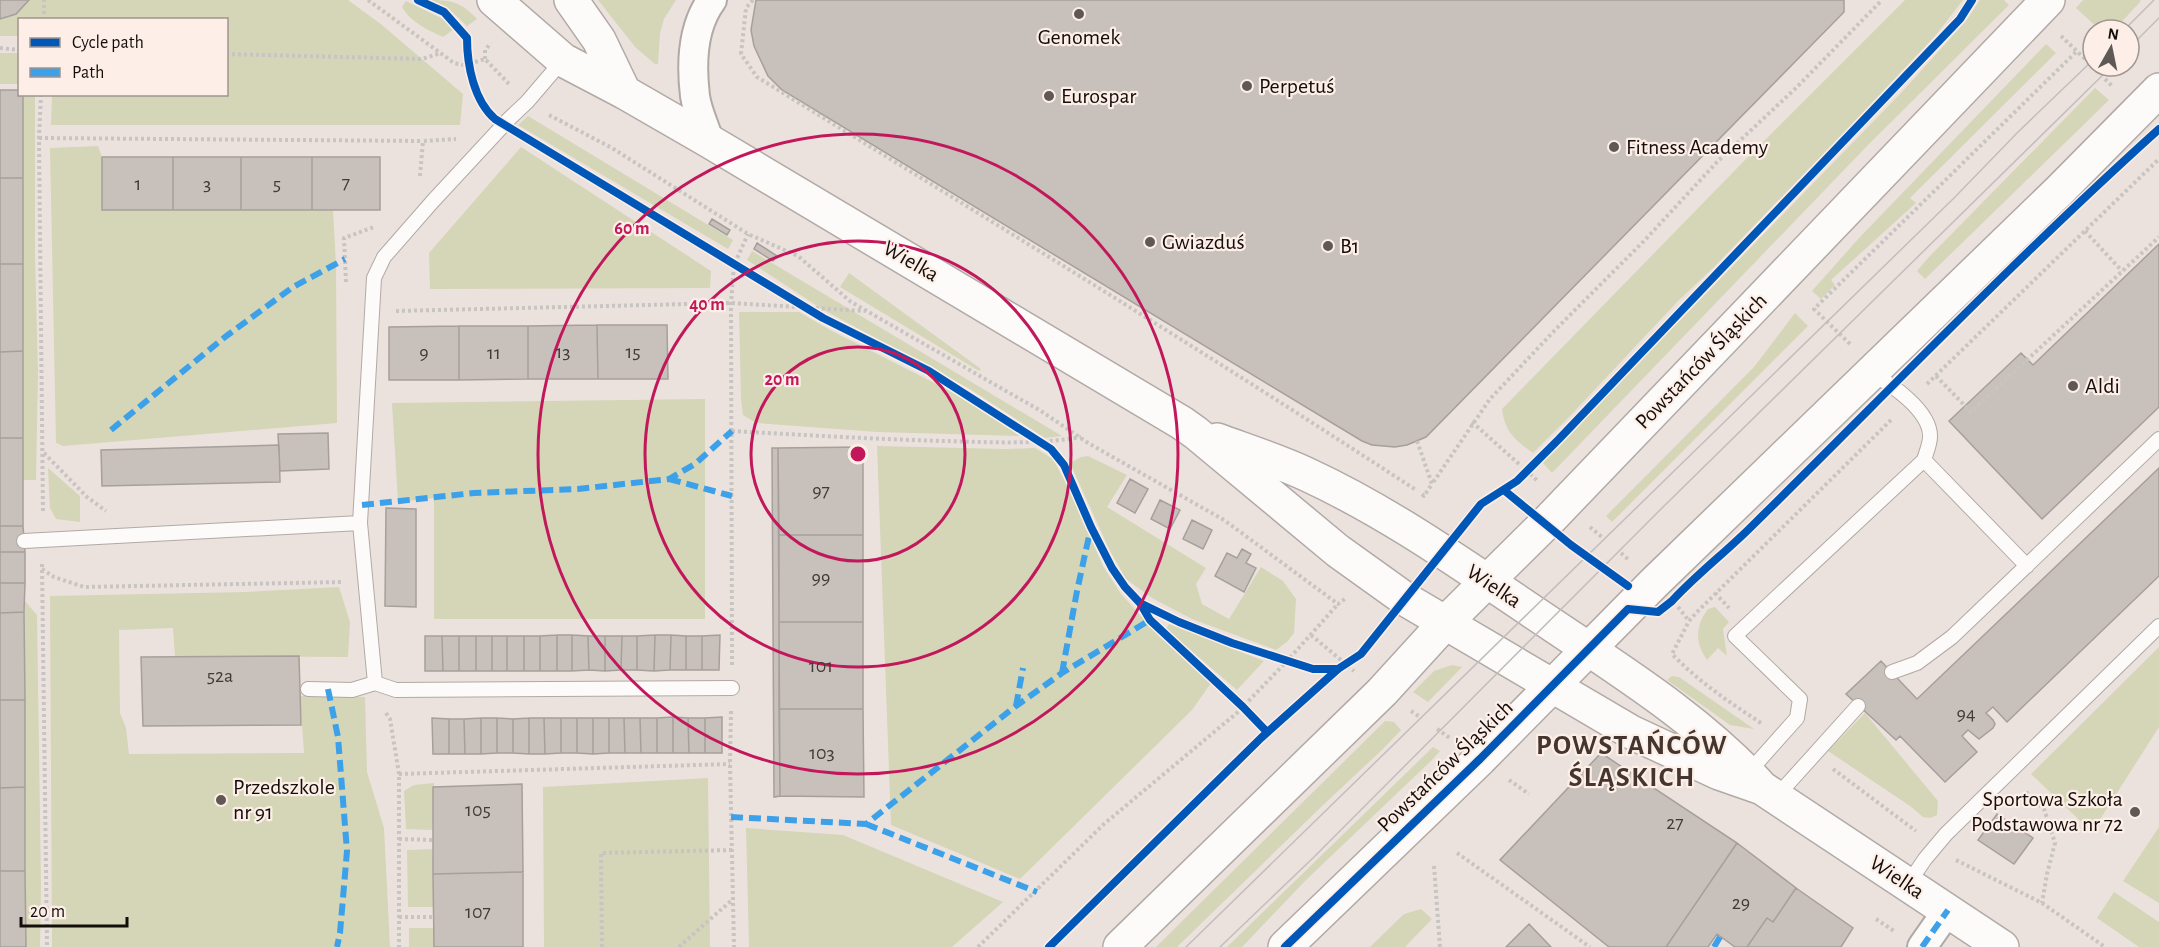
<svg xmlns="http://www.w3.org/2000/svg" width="2159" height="947" viewBox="0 0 2159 947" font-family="'Alegreya Sans',sans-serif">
<rect width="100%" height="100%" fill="#ece2dd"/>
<path fill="#d5d5b8" d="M0,0H348L382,25L463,94L460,125H51L52,95L226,94V20H20L19,36H0Z
M431,0C453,0 462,3 477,19L467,26L447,7Z
M598,0H676L664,19L660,33L658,64H655L636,48Z
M1905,0H1963L1935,36L1850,126L1715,266L1678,301L1569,417L1533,453C1515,440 1505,432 1502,409L1743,162Z
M1980,0H2004L2009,5L1868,145L1552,473L1542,462L1901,93L1966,21Z
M2083,0H2139L2141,1L2114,30H2100L2076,8Z
M406,1L443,19L453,30L443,37C428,30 410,22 402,7Z
M2046,44L2056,53L1910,198L1916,203L1831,280L1835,285L1821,299L1812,291L1859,238Z
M0,53H19V84H0Z
M2095,88L2109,100L1925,279L1917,271L1928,258Z
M23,95H35V257L38,371L36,480H23Z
M528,116L733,240L728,249L518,125Z
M98,146L102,157L103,210H333L336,265L337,423L63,446L56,443L50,148Z
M521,147L711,271L710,288L430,289L429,253Z
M752,251L1062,436L1045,438L970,389L822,309L747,260Z
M849,273L981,369L979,371L840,287Z
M739,312H799L830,330L964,398L1020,436L877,432L756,423L743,415L741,399Z
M1795,313L1808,326L1612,522L1606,516L1754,367Z
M705,399V619H434V498L398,502L392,403Z
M877,446L1006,449L1035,448L1053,459L1068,487L1103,566L1121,594L1162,639L1211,683L1192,710L1020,879L891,825Z
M1088,456L1127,475L1107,507L1206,568L1196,584L1202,604L1229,619L1261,567L1283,581L1296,599L1294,633L1287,642L1276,650L1192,619L1152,598L1126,579L1110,551L1070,463L1081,457Z
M48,468L80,496V522L56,519L50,508Z
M339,587L350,622L348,657L175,656L173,628L119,630L120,713L126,728L129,754L304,753L300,696L365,697L367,772L384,828L390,947H52L50,596L246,592Z
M24,600L37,615L41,885L40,947H26Z
M1715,607L1729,622L1723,629L1727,656L1718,648L1707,660C1695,643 1695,626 1708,609Z
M1169,624L1264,661L1237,690L1166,629Z
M2159,647V727L2092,832L2031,774Z
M1452,665L1462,667L1428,702L1413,692L1434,671Z
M1672,676L1679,677L1754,729L1730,725L1667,680Z
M1865,713L1938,801L1937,815L1930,818L1923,817L1910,806L1828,751Z
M1385,721L1394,722L1401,730L1384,748L1321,807L1177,947H1156Z
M1433,747L1440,751L1432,760L1305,881L1244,945L1242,947H1227Z
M708,778L710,947H544L543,787Z
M434,783L433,830L406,829L404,791L414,785Z
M2159,827V903L2123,881Z
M746,828L843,835L1003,902L952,947H749Z
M433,849V907H408L407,850Z
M2114,892L2159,922V947H2139L2097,918Z
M1421,909L1432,919L1405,947H1370L1404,914Z
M409,928H434V947H409Z"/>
<path fill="#c8c0bb" stroke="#a69f9b" stroke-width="1.5" d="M0,0H29L16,14L0,19Z
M756,0H1844V12L1426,437L1407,445L1395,447L1372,445L1362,441L782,90L768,76L754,46L751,30Z
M0,90H20V94H23V178H0Z
M102,157H173V210H102Z
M173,157H241V210H173Z
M241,157H312V210H241Z
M312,157H380V210H312Z
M0,178H23V264H0Z
M712,219L730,230L727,235L709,224Z
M757,243L777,256L773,261L754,249Z
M2159,244V407L2042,519L1949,421L2021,353L2033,365Z
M0,264H23V351L0,352Z
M597,325H667L668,379H598Z
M597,325L598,379H528V326Z
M459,326H528V379L459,380Z
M459,326V380H389V327Z
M23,351V438H0V352Z
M328,433L329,469L280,471L278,434Z
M0,438H23V526H0Z
M279,445L280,482L102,486L101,450Z
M863,447V535H779L778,448Z
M772,448H778L780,796L774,797Z
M2159,468V576L2007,722L1993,707L1986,713L1993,720L1995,724L1993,728L1979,739L1968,730L1962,736L1977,752L1945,782L1900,736L1896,740L1846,694L1881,661L1917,699Z
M1130,479L1148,489L1135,513L1117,503Z
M1160,500L1180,510L1170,529L1151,519Z
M386,508L416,509V607L385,606Z
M1192,520L1212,530L1203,549L1183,539Z
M0,526H23L25,552H0Z
M779,535H863V622H779Z
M1242,549L1251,554L1246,563L1256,568L1244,592L1215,576L1227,553L1237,558Z
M0,552H25V583H0Z
M0,583H25L24,612L0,613Z
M24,612L25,700H0V613Z
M779,622H863V709H779Z
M557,635V671H540V636Z
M557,635H572V671H557Z
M572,635L588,636L589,670L572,671Z
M655,635H671L670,670L654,671Z
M655,635L654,671L637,670V636Z
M671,635L686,636V670H670Z
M720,635L719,670H702V636Z
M425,636H442L443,671H425Z
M442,636H459V671H443Z
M459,636H476V671H459Z
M476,636H492V671H476Z
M492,636H507V671H492Z
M507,636H524V671H507Z
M524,636H540V671H524Z
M588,636H605V671L589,670Z
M605,636H622L621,670L605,671Z
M622,636H637V670H621Z
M686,636H702V670H686Z
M299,656L301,725L143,726L141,657Z
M0,700H25V787L0,788Z
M779,709H863L864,797L780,796Z
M673,717V753H657V718Z
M673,717L688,718L689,753H673Z
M722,717V753H705V718Z
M432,718L449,719V754H433Z
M481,718H497V753L481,754Z
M481,718V754H465L464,719Z
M497,718L513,719V753H497Z
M529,718V754L513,753V719Z
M529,718H544L545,754H529Z
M544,718H561V753L545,754Z
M561,718H577V753H561Z
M577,718H593V754L577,753Z
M593,718H609V753L593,754Z
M609,718H624L625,753H609Z
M624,718H640L641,753H625Z
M640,718H657V753H641Z
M688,718H705V753H689Z
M449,719H464L465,754H449Z
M1601,753L1737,843L1666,947H1609L1500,860Z
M522,784L523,872L433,874V787Z
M25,787V871H0V788Z
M1997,814L2033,838L2014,864L1978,840Z
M1737,843L1796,888L1773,922L1767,918L1747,947H1735L1717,934L1708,947H1666Z
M0,871H25L26,947H0Z
M523,872V947H434L433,874Z
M1796,888L1853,928L1841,947H1747L1767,918L1773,922Z
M1529,924L1551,947H1506Z"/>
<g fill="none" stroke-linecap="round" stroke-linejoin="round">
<g stroke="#b1a9a5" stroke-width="16">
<path id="lane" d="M1924,460L2027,566
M24,541L360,523
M1892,672L1917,663L1952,637L2159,439
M375,683L360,523L374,278L384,257L433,201L509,119L527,102L563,60
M308,689L352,690L375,683L396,690L732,688
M1748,773L1797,718L1800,699L1735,636L1924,460C1926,453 1930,444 1930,437C1931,411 1891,384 1871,373
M1776,797L1858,706
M1908,884L1925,859L1946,834L2159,626"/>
</g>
<g stroke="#b1a9a5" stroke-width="32">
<path id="street" d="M709,141C705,127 697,111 695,96C691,63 692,27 712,0
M1922,947L1948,910"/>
</g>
<g stroke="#b1a9a5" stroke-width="36">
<path id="secondary" d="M494,0L563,60L624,92L709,141L1182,423L1196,433L1338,551L1405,599L1631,732L1719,773L1762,788
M571,0L599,40L624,92
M1217,440C1247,451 1278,461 1306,474C1395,515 1474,573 1554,626C1627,675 1703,723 1762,788L2002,947
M1120,947L1382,692L1445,623L1550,519L2048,0
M1285,947L1480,759L1654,583L2059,191L2159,90"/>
</g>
<path stroke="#c7c4c2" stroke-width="4" stroke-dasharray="3 3" stroke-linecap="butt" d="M368,0L454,63L463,65
M753,0L746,8L741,54L757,77C978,213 1199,348 1416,490
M44,20V0
M2061,36L2085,59
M0,48L20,50
M226,54L422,59L441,53
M485,59V50L491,43
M475,62L485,59L510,85
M2105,79L2113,87
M41,94L39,138L43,514
M549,115L612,148L748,234L798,256L851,302L1041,411L1088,443L1224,520L1338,604L1346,598
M39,138L423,141
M420,176L423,141L456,139
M2085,231L2122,271
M346,282L344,238L374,227
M396,311L731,303L865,311
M1850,344L1814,309L2076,52
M1936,376L1971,412L2159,237
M1927,384L2159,159
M1472,422L1521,466
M732,431C802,435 873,439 943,441C989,442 1036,445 1081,437
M1417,441L1432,484L1490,399L1555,330L1644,241L1717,162L1797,87L1882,0
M44,453L87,497L106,511
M1530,474L1539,482
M1422,494L1424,496L1432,484
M1590,527L1603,538
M1621,553L1629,560
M42,564L47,947
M42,569L54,577L84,587L342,582
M1715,593L1729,608
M1678,607L1689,621
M1311,635L1354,671
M732,665L731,303L734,265L748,234
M731,711L730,764L734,947
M1411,711L1420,717
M386,713L390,719L399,774V947
M1761,723C1729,702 1699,682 1672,654L1689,621L1696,613L1892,419
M1437,729L1451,739
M1833,769L1916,831
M399,774L730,764
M1509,780L1529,794
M2026,792L2044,809L2055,843L2047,874L2042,903
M399,839L433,840
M1457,853L1590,947
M1956,860L2042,903L2105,947
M1434,866L1440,947
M399,917H434
M1876,919L1894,931
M602,947L601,853L733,850
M679,947L733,899
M978,947L1104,824L1238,712L1288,660L1338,604"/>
<use href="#lane" stroke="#fcfbfa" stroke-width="14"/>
<use href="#street" stroke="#fcfbfa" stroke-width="28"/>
<use href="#secondary" stroke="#fcfbfa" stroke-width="33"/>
<path stroke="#c1bebd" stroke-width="1.5" d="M2124,30L2154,0
M2129,48L2159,18
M1186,947L1955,197L2018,132L2093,60
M1220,947L1314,857L1660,510L2112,66"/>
<path stroke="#3da1e9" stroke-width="6" stroke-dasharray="12 6" stroke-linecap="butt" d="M111,430L225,337L293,287L345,259
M669,479L732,496
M362,505L474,493L578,489L669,479L695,464L732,431
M1062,673L1077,591L1091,527
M328,689L338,737L347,851L340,933L337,947
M1016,706L1023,668
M731,817L866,824L1016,706L1062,673L1150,620
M866,824L1037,892
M1714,947L1720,937
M1922,947L1948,910"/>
<g stroke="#fdefe7" stroke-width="11">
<path id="cycleway" d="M418,0L444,12L467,38C467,65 474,101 495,119L823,318L929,371L1051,449L1064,465L1091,527L1112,568L1125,587L1140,603L1179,622L1232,643L1313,669H1338
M1505,491L1571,545L1628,586
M1140,603L1150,620L1243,707L1267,732
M1049,947L1261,738L1338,669L1361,654L1481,504L1517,481L1559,439L1960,19L1972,0
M1285,947L1480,759L1628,609L1658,612L1672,601C1697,574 1726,552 1752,526C1887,393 2018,256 2159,129"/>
</g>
<use href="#cycleway" stroke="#0057b8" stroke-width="8"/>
</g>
<g fill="none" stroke="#c2185b" stroke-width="3">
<circle cx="858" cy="454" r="107"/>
<circle cx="858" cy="454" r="213"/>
<circle cx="858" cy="454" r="320"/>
</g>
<g fill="#605854" stroke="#fdefe7" stroke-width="2">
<circle cx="1079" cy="14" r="6"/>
<circle cx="1247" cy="86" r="6"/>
<circle cx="1049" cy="96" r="6"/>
<circle cx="1614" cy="147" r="6"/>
<circle cx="1150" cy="242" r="6"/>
<circle cx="1328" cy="246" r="6"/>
<circle cx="2073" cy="386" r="6"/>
<circle cx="221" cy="800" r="6"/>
<circle cx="2135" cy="812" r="6"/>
</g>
<g text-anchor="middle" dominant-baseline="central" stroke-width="4.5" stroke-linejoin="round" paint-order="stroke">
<g font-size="20" fill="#413a37">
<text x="346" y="183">7</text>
<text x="138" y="184">1</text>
<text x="207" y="184">3</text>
<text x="277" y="184">5</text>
<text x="563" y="352">13</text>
<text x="633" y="352">15</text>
<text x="424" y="353">9</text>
<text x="494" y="353">11</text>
<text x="821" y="491">97</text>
<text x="821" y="578">99</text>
<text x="821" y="666">101</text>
<text x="220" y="676">52a</text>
<text x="1966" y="714">94</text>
<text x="822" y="753">103</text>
<text x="478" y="810">105</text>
<text x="1675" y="823">27</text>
<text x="1741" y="903">29</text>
<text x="478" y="912">107</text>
</g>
<g font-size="22" fill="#140e0b" stroke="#fdefe7" text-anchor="start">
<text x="1079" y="37" text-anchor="middle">Genomek</text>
<text x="1259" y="86">Perpetuś</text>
<text x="1061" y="96">Eurospar</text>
<text x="1626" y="147">Fitness Academy</text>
<text x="1162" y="242">Gwiazduś</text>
<text x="1340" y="246">B1</text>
<text x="2085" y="386">Aldi</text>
<text x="233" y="787">Przedszkole<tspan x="233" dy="25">nr 91</tspan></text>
<text x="2123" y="799" text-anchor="end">Sportowa Szkoła<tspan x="2123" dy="25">Podstawowa nr 72</tspan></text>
</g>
<g font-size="22" fill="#140e0b" stroke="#fdefe7">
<text transform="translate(911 261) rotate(30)">Wielka</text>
<text transform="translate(1701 361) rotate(-46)">Powstańców Śląskich</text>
<text transform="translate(1494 586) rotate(34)">Wielka</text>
<text transform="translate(1445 766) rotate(-44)">Powstańców Śląskich</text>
<text transform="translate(1897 877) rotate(34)">Wielka</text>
</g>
<g font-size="28" font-weight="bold" letter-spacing="1.5" fill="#44362e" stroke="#fdefe7">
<text x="1632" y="746">POWSTAŃCÓW<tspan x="1632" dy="32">ŚLĄSKICH</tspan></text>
</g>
</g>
<circle cx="858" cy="454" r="9" fill="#c2185b" stroke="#fdefe7" stroke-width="3"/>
<g font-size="18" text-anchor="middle" font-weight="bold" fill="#c2185b" stroke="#fdefe7" stroke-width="4.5" stroke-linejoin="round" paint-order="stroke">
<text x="632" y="234">60 m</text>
<text x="707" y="310">40 m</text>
<text x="782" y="385">20 m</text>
</g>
<rect x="18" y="18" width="210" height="78" fill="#fdefe7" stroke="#a0958f" stroke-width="1.5"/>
<rect x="30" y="38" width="30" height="9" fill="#0057b8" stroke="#a0958f" stroke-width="1.5"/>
<text x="72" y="48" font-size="18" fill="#140e0b">Cycle path</text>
<rect x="30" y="68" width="30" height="9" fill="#3da1e9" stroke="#a0958f" stroke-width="1.5"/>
<text x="72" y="78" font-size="18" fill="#140e0b">Path</text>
<g transform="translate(2111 48) rotate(9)"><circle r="28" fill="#fdefe7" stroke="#a0958f" stroke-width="1.5"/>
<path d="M0-4.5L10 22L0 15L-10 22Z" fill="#605854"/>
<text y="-9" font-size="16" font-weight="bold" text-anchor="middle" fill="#140e0b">N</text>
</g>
<path d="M21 917v9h106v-9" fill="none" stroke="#140e0b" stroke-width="3"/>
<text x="30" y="917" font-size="18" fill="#140e0b" stroke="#fdefe7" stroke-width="4.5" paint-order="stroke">20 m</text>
</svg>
